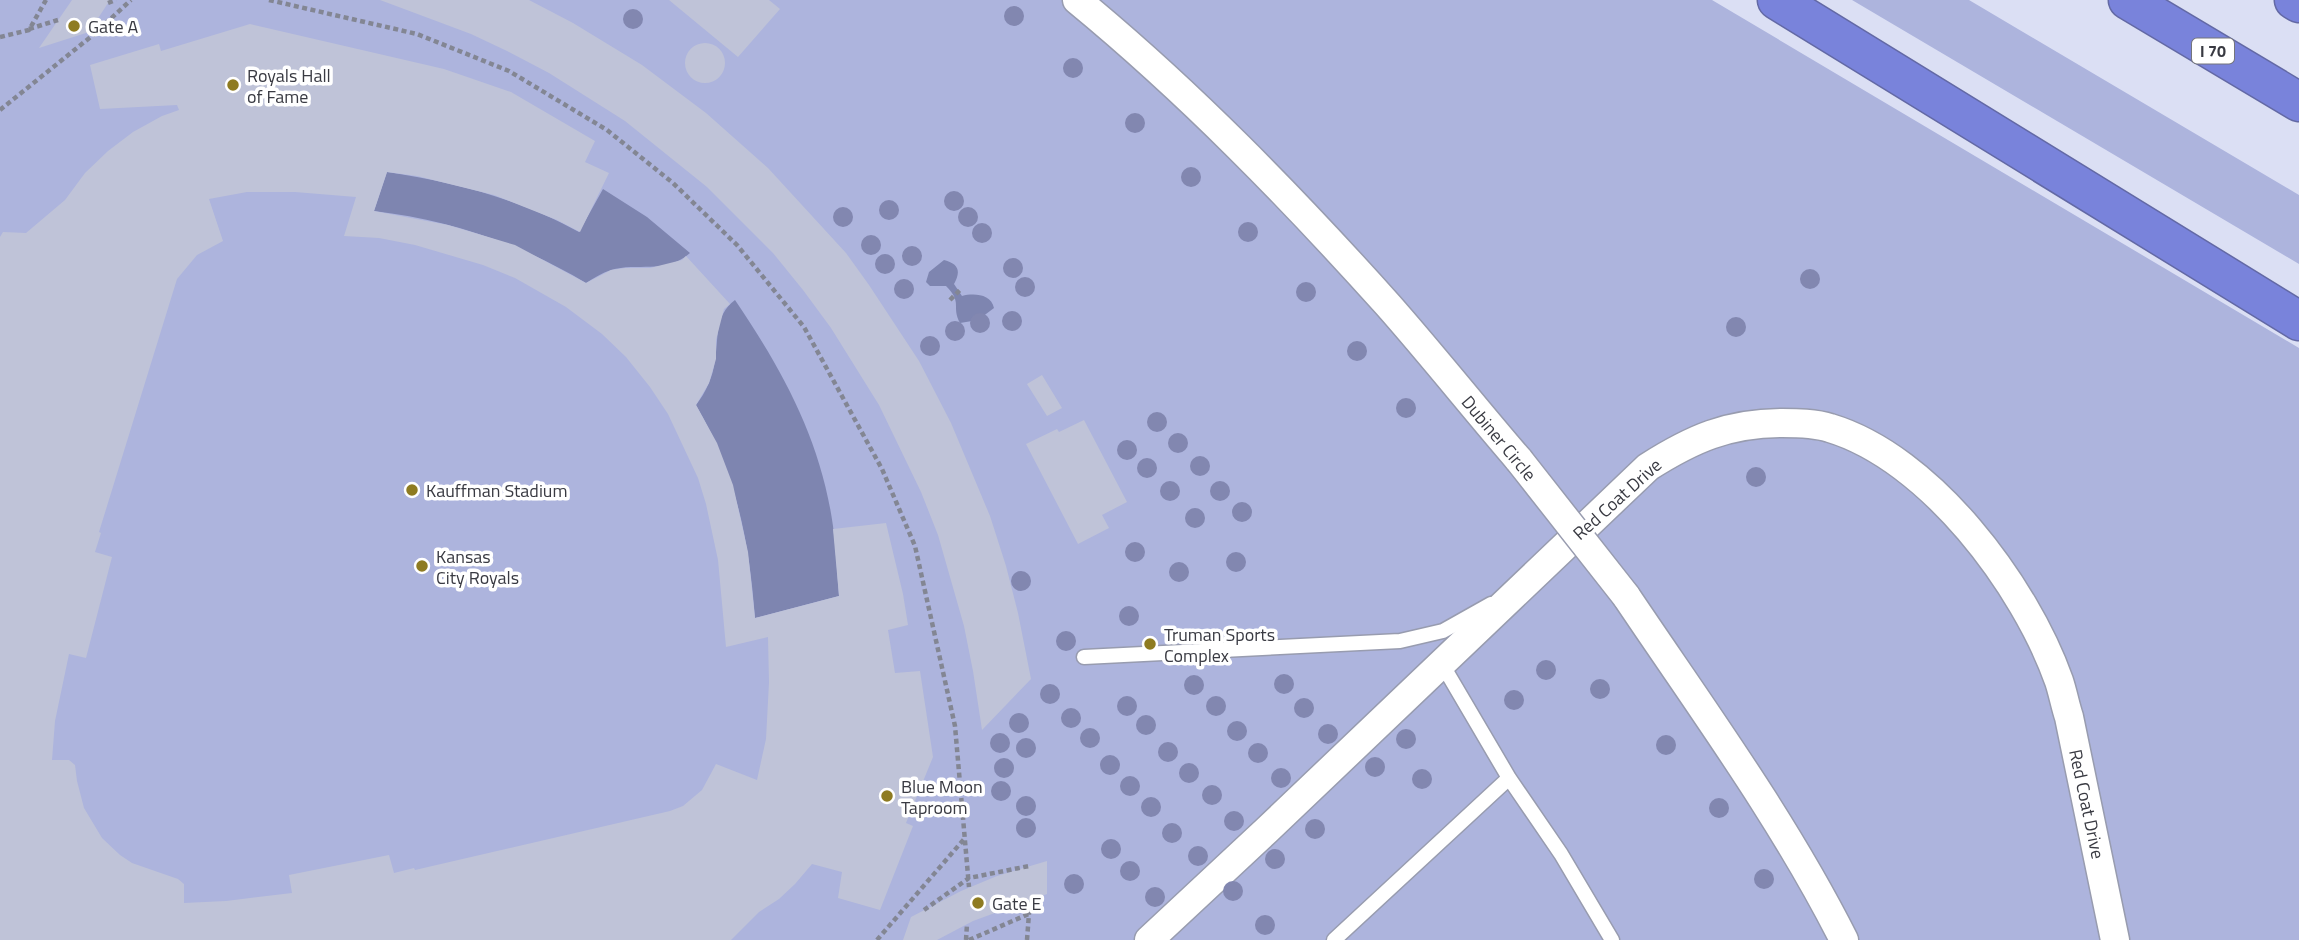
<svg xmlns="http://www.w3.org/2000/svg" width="2299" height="940" viewBox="0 0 2299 940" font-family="'Titillium Web',sans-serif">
<rect width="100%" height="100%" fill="#dbdff4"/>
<path fill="#adb4dd" d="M0,0H1712L2299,348V940H0Z
M1852,0H1969L2299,195V264Z"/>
<path fill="#7e85b0" d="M387,172C454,182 520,199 579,232L603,189L647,217L690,253C665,275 638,262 611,270C602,273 594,278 586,283C521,244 450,220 374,211Z
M944,260C959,264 961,271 954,284L962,296C974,293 991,294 994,308L978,320L960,323C951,306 963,303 946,286H930L926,282L929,272Z
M735,300C783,371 821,440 833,526C836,549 837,573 839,596L755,618C749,539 736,474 696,405C706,392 713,377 715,360C719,337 714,316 735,300Z"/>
<path fill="#bfc3d8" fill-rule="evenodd" d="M72,0H110L89,32L39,48Z
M380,0H529L573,23L642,65L706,113L768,168L846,253L869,285L919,361L951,423L990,516L1006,566L1018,613L1031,679L982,730L973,671L964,626L938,535L921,492L879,405L831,328L803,290L773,253L707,187L625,121L549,73L507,51L471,34Z
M669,0H769L780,9L738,57Z
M250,24L444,69L511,92L595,141L585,162L609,173L580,232L557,220L494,195L417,176L387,172L374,211L448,225L495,239L515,245L586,283L611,270L625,268H650L682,260L686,256L730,304L724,309L716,340V359L709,383L696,405L717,443L733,485L748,552L755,618L839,596L833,529L886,523L903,594L908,625L888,630L895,673L920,671L933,757L906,823L913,826L880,910L838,898L842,872L812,864L795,884L779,899L759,912L731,940H0V237L3,232L26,233L65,200L85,173L108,151L133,132L162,116L179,110L177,105L100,109L90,65L159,44L161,51ZM247,192H295L356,197L344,236L379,238L415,245L483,265L515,278L566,307L602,334L626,357L650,387L668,414L698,478L706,504L718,560L726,647L768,637L769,682L766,739L757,780L716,764L702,790L683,806L670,811L415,870L414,868L394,873L389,855L289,875L292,893L226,901L184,903V884L178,879L132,863L120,855L102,838L84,808L77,781L75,765L69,760H52L55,721L69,654L86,658L112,557L95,552L101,533L99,532L177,279L197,255L223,241L209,199Z
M685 63a20 20 0 1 1 40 0a20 20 0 1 1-40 0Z
M1042,375L1062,408L1047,416L1027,384Z
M1084,420L1127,502L1102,515L1109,528L1078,544L1026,444L1057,429L1059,432Z
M1047,861V894L973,921L937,940H903L911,917L961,891L997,876Z"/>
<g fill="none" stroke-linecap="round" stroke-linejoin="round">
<g stroke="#989caf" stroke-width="17">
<path id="lane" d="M1084,657L1400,641L1443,631L1491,604
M1442,664L1509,778
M1334,940L1509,778L1561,854L1612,940"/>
</g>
<g stroke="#989caf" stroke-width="31">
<path id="street" d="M1077,0C1189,92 1291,197 1388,305C1433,356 1475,409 1519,460
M1626,596C1702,709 1783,819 1844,940
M1149,940L1267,830L1648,467C1692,439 1728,423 1782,423C1797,423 1815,423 1830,428C1930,458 2025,585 2059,681C2063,693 2065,705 2069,717L2115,940"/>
</g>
<g stroke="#6369a5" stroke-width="41">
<path id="highway" d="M1777,0L2299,321
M2128,0L2299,102
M2294,0L2299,3"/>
</g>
<path stroke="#838693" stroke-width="4.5" stroke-dasharray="5 3.5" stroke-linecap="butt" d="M269,0L417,34L509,71L607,130L673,183L737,245L804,327L882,469L915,546L955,726L969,887
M108,3L116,0
M29,29L58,20
M0,37L29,30L46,0
M0,110L93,35L131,0
M950,300L961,289
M924,910L969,878L1029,866
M877,940L965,838
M966,940L967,924
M969,940L1031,913
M1027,940L1030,900"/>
<use href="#lane" stroke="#fff" stroke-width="14"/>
<use href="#street" stroke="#fff" stroke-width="28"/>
<use href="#highway" stroke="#7983db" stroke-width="38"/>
<g stroke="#989caf" stroke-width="31" stroke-linecap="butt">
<path id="street-bridge" d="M1519,460L1626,596"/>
</g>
<use href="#street-bridge" stroke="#fff" stroke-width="28"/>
</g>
<g fill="#8287b0">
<circle cx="1014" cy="16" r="10"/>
<circle cx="633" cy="19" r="10"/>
<circle cx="1073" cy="68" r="10"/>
<circle cx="1135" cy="123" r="10"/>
<circle cx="1191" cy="177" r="10"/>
<circle cx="954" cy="201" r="10"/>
<circle cx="889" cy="210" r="10"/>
<circle cx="843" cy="217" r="10"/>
<circle cx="968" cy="217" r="10"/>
<circle cx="1248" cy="232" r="10"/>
<circle cx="982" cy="233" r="10"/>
<circle cx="871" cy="245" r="10"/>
<circle cx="912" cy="256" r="10"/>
<circle cx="885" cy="264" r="10"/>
<circle cx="1013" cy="268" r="10"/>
<circle cx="1810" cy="279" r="10"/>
<circle cx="1025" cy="287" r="10"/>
<circle cx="904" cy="289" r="10"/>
<circle cx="1306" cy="292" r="10"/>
<circle cx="1012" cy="321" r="10"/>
<circle cx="980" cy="323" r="10"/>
<circle cx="1736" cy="327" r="10"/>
<circle cx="955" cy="331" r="10"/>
<circle cx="930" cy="346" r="10"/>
<circle cx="1357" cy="351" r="10"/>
<circle cx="1406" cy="408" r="10"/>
<circle cx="1157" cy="422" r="10"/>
<circle cx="1178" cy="443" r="10"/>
<circle cx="1127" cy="450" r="10"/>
<circle cx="1200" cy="466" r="10"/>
<circle cx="1147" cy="468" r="10"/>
<circle cx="1756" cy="477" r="10"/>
<circle cx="1170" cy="491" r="10"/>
<circle cx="1220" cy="491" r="10"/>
<circle cx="1242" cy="512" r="10"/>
<circle cx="1195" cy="518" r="10"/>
<circle cx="1135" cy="552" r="10"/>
<circle cx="1236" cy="562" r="10"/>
<circle cx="1179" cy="572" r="10"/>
<circle cx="1021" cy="581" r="10"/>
<circle cx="1129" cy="616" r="10"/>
<circle cx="1066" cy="641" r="10"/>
<circle cx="1546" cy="670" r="10"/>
<circle cx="1284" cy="684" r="10"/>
<circle cx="1194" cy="685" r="10"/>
<circle cx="1600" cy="689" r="10"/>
<circle cx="1050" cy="694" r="10"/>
<circle cx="1514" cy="700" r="10"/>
<circle cx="1127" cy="706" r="10"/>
<circle cx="1216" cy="706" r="10"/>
<circle cx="1304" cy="708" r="10"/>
<circle cx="1071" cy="718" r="10"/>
<circle cx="1019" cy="723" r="10"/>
<circle cx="1146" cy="725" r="10"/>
<circle cx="1237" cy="731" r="10"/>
<circle cx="1328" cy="734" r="10"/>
<circle cx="1090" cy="738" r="10"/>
<circle cx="1406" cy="739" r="10"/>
<circle cx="1000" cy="743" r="10"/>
<circle cx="1666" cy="745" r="10"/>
<circle cx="1026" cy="748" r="10"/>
<circle cx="1168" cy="752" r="10"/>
<circle cx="1258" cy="753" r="10"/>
<circle cx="1110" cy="765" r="10"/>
<circle cx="1375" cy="767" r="10"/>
<circle cx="1004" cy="768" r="10"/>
<circle cx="1189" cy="773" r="10"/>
<circle cx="1281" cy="778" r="10"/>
<circle cx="1422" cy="779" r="10"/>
<circle cx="1130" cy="786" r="10"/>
<circle cx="1001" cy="791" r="10"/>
<circle cx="1212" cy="795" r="10"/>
<circle cx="1026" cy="806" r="10"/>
<circle cx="1151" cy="807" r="10"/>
<circle cx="1719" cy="808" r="10"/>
<circle cx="1234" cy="821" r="10"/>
<circle cx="1026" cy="828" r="10"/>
<circle cx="1315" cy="829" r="10"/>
<circle cx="1172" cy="833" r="10"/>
<circle cx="1111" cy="849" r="10"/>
<circle cx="1198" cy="856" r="10"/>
<circle cx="1275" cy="859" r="10"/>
<circle cx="1130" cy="871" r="10"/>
<circle cx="1764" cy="879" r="10"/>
<circle cx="1074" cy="884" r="10"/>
<circle cx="1233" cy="891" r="10"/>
<circle cx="1155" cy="897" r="10"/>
<circle cx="1265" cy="925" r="10"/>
</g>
<g fill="#8e7b21" stroke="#fff" stroke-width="2.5">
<circle cx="74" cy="26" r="7"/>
<circle cx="233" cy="85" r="7"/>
<circle cx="412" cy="490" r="7"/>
<circle cx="422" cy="566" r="7"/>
<circle cx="1150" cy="644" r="7"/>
<circle cx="887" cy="796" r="7"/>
<circle cx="978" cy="903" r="7"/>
</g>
<g text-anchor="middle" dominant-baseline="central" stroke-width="7" stroke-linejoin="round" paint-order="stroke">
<rect fill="#fff" stroke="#74757b" stroke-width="2" x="2192" y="38.5" width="42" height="25" rx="5"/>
<g font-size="16" font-weight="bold" fill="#393a42">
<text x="2213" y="51">I 70</text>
</g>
<g font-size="18" fill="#393a42" stroke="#fff" text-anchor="start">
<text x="88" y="26">Gate A</text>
<text x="247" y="75">Royals Hall<tspan x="247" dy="21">of Fame</tspan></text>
<text x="426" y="490">Kauffman Stadium</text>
<text x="436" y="556">Kansas<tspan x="436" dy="21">City Royals</tspan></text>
<text x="1164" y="634">Truman Sports<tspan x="1164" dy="21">Complex</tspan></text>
<text x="901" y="786">Blue Moon<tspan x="901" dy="21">Taproom</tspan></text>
<text x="992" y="903">Gate E</text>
</g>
<g font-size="18" fill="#393a42" stroke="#fff">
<text transform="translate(1499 438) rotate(50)">Dubiner Circle</text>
<text transform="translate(1617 499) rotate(-42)">Red Coat Drive</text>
<text transform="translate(2087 804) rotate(78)">Red Coat Drive</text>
</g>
</g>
</svg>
